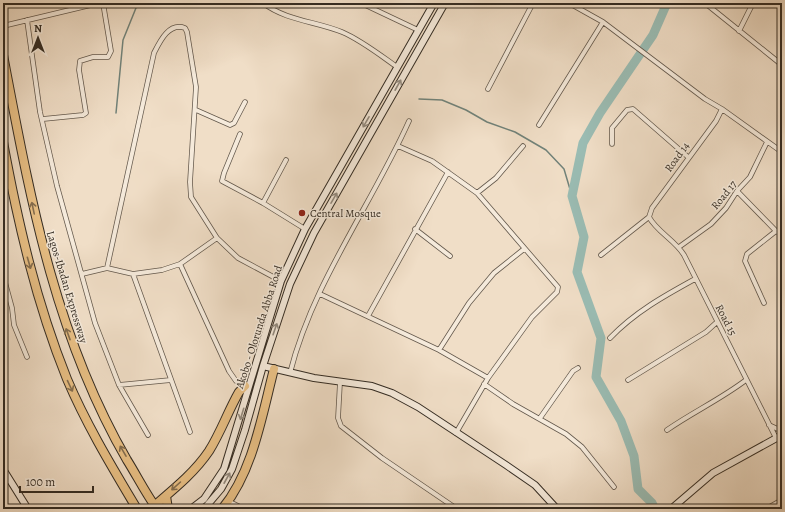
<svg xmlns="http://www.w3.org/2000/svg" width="785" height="512" viewBox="0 0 785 512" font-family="Alegreya,serif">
<rect width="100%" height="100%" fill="#f0dec7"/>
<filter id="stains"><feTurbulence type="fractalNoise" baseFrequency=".005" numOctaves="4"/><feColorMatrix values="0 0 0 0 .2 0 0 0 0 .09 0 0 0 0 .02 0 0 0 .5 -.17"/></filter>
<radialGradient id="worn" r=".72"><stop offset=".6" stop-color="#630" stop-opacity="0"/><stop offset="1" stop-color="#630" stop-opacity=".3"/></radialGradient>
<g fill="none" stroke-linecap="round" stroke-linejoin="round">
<path stroke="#718279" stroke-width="1.5" d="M419,99L442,100L466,110L487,122L515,132L546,150L564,169L572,196
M116,113L123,40L138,3"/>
<path stroke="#9abcb3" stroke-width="9" d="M655,509L652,503L638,489L634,456L621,421L596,377L601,338L577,272L584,237L572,196L583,143L600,113L653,35L667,3"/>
<g stroke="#63584c" stroke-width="5.5">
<path id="street" d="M73,3L74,9
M263,3C287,21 315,21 342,32C361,40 380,55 397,67
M361,3L418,30
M569,3L603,22L705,99L722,109L782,152
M705,3L782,65
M27,20L40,112L57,186L95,323L119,385L148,435
M3,26L99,3
M739,31L753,3
M488,89L533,3
M196,110L230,125L234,123L245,102
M43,119L83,115L86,113L79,70L80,61L93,57H108L111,51L103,3
M539,125L603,22
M240,134L224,173L222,181L263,203L305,229
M612,144V128L627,110L633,109L688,157
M398,146L432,161L477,193L558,287L557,292L532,317L488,378L456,433
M737,191L776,231L782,234
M477,193L496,178L523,146
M263,203L286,160
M649,217C657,232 675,240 684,255L776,438
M649,217L652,208L716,121L722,109
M415,229L450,256
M679,247L711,224L726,208L737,191L750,177L767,142
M601,255L649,217
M180,264L229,371L236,381L246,386
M107,268L154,53C160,41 169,22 185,28L187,32L196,87L190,182L191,197L217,238L238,258L281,281
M82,274L107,268L133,274L162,270L180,264L217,238
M133,274L190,432
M3,275L12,308L14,325L27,357
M320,294L439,350L488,378
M764,303L745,261L747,254L776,231
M368,316L448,172
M610,338C635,312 664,296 695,279
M439,350L469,303L494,273L524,249
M290,373C313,282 371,206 409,121
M628,380L706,332L717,322
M340,382L338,418L341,426L382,458L457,509
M484,384L513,404L566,434L582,447L614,487
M119,385L171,380
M540,418L573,371L578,368
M769,425L782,431
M667,430C693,412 721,399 746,380
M228,501L244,509
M766,509L782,500"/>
</g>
<g stroke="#342c23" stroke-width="8">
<path id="secondary" d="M263,366L314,378L372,386L392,393L418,407L506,465L535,485L557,509
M3,469L28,509
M191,509L204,499L224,469L281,281L305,229L434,3
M204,509L221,489L232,469L245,430L263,366L290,284L314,233L445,3
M671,509L713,473L782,435"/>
</g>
<g stroke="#342c23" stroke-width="10">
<path id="highway" d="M3,55C30,196 54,334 127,460C137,476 146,494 157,509
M3,142C18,223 36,302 67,379C86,424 112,467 137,509
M166,496L168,509
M154,506C174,489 195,472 209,451C221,432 228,411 239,392L245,386
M222,509C253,472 262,415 274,369"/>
</g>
<use href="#street" stroke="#f5eadb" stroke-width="4"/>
<use href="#secondary" stroke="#f5eadb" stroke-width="6"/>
<use href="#highway" stroke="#e8bf84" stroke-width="8"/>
</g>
<defs><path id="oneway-shaft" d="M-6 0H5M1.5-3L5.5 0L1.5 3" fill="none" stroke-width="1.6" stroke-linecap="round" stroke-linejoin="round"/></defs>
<g stroke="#948b7f">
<use href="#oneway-shaft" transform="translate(398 85) rotate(-61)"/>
<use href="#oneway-shaft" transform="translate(366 122) rotate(120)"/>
<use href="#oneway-shaft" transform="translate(334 198) rotate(-60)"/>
<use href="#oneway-shaft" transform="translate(275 329) rotate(-71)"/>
<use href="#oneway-shaft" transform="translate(242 414) rotate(107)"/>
<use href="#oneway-shaft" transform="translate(227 478) rotate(-61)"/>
</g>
<g stroke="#856e4f">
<use href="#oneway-shaft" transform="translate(33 208) rotate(-102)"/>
<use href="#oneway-shaft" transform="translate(29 263) rotate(74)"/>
<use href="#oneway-shaft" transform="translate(68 334) rotate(-110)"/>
<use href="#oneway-shaft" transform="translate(70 386) rotate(65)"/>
<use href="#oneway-shaft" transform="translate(123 451) rotate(-120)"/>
<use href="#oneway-shaft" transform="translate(176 486) rotate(138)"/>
</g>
<circle fill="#8f2418" stroke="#f5eadb" stroke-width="1.5" cx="302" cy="213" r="4"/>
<g text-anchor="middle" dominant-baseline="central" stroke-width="3" stroke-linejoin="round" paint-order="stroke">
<g font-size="11" fill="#342c23" stroke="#f5eadb">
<text transform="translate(677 157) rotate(-54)">Road 14</text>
<text transform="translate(724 195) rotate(-51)">Road 17</text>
<text transform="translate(67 287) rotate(73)">Lagos-Ibadan Expressway</text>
<text transform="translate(726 320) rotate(63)">Road 15</text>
<text transform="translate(259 327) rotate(-72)">Akobo - Olorunda Abba Road</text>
</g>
<g font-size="11" fill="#342c23" stroke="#f5eadb" text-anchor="start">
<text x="310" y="213">Central Mosque</text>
</g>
</g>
<rect width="785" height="512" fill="none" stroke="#f0dec7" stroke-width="16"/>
<rect x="4" y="4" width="777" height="504" fill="none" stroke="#342c23" stroke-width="2"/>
<rect x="8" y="8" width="769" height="496" fill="none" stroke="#342c23"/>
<g transform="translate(38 38)" stroke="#f5eadb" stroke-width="3" paint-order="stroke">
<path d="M0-3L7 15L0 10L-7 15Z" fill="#342c23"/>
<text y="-6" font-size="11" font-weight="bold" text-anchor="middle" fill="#342c23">N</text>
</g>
<path d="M20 486v6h73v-6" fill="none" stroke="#342c23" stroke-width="2"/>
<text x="26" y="486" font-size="12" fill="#342c23" stroke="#f5eadb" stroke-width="3" paint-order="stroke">100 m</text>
<rect width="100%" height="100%" filter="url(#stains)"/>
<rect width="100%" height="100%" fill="url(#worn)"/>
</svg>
